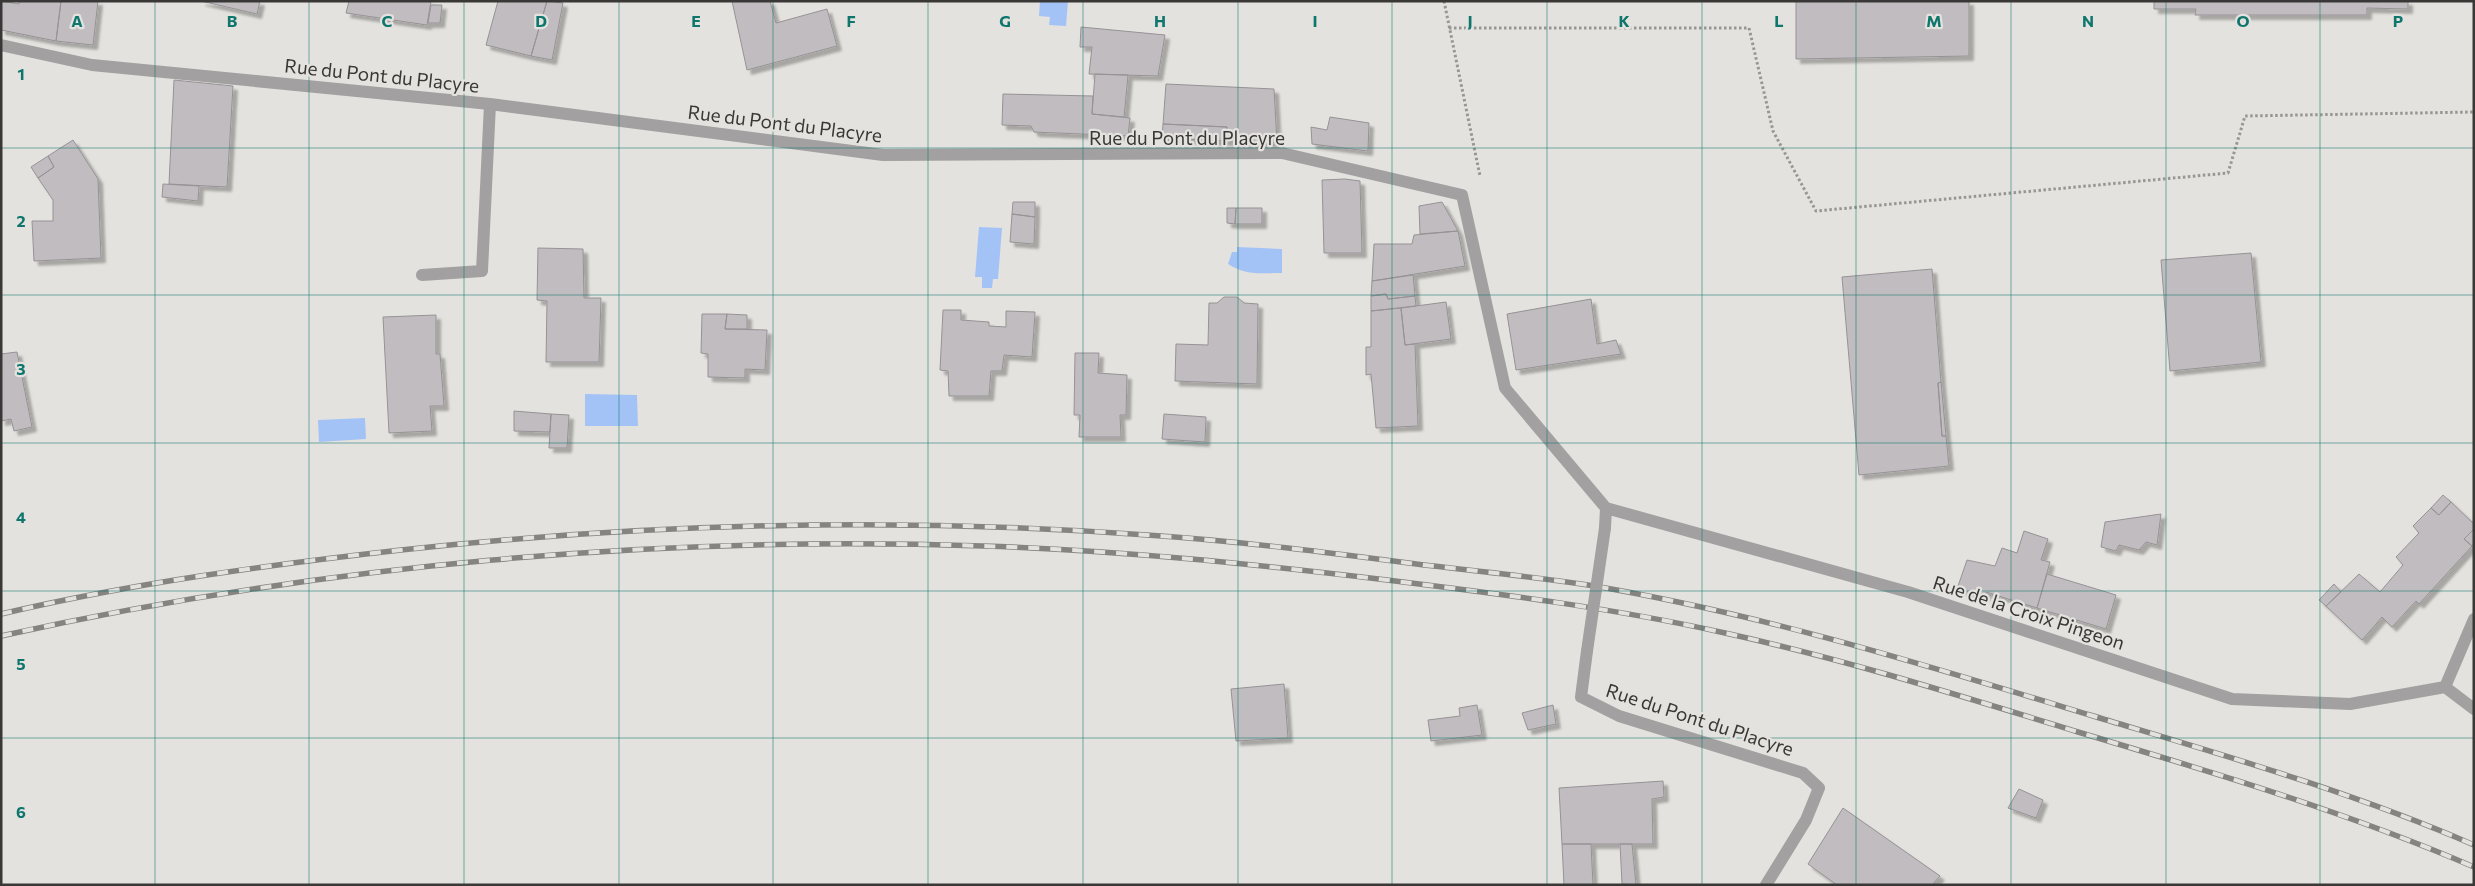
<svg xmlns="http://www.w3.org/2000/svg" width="2475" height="886" viewBox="0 0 2475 886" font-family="Commissioner,sans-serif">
<defs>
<filter id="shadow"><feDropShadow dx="4.5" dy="4.5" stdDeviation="1" flood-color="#0004"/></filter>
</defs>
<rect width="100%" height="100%" fill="#e4e2de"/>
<path fill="#a3c3f7" d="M1040,1H1068L1066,26L1049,25L1050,17L1039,16Z
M979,227L1002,228L998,279H993L992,288H982V277H975Z
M1237,247L1282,249V273C1261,273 1247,276 1228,264L1232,252H1237Z
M585,394L637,395L638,426H585Z
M365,418L366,439L319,442L318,420Z"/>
<path fill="#c0bcbf" stroke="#969295" filter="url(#shadow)" d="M1,1L19,4V1H61L56,41L1,30Z
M61,1H98L93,45L56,41Z
M201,1H260L257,14Z
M349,1H431L427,25L346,13Z
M498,1H547L531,56L486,45Z
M547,1L563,3L552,60L531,56Z
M732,1H770L776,23L827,9L837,46L747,70Z
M1796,1H1969V56L1796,59Z
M2154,1H2408V9L2367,8V15H2195L2196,9H2154Z
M431,5H442L440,23H428Z
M1081,27L1165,35L1158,76L1089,74L1092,47H1080Z
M1095,74L1128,75L1124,117L1092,114Z
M174,80L233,86L227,187L169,184Z
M1166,84L1274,89L1277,143L1226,141L1227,127L1163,124Z
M1003,94L1093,96L1092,114L1130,118L1128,136L1034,132L1031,126L1002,125Z
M1330,117L1369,123L1368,151L1312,144L1311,127L1327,130Z
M1163,124L1227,127L1226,141L1162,138Z
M73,140L98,179L101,258L34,261L32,221H53V200L38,178L54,167L48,156Z
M48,156L54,167L38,178L31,167Z
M1345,179L1360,181L1362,253H1324L1322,180Z
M163,184L199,186L198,201L162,197Z
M1013,202H1035V217L1012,214Z
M1442,202L1458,231L1420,234L1419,206Z
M1227,208H1236L1235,224L1227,223Z
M1236,208H1262V224H1235Z
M1012,214L1035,217L1034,244L1010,242Z
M1458,231L1465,266L1372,281L1374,244H1412L1414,235Z
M538,248L583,249L584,298H601L599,362H546L547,301L537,300Z
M2251,253L2261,362L2170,371L2161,260Z
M1932,269L1941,382L1938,383L1942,436H1946L1949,466L1859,475L1842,277Z
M1413,275L1415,296L1388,299L1386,294L1371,296L1372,281Z
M1386,294L1388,299L1415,296L1416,306L1371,311V296Z
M1224,297H1237L1244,303L1258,304L1257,384L1175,381L1176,344L1208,345L1209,303H1217Z
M1591,299L1597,344L1616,340L1621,354L1516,370L1507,314Z
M1446,302L1451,339L1405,345L1401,308Z
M1401,308L1405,345L1415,344L1418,426L1376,428L1371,374L1366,375V347H1371V311Z
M943,310H961V320L989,322V326L1006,327V311L1035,312L1032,357L1004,355L1002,371H991L989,396H949L948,371L940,370Z
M702,314H727L725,329L767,330L765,370L745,369V378L708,377V354L701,353Z
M727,314L747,315V329H725Z
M436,315V354H440L444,406H430L432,431L389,433L383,317Z
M17,352L32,427L14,431L11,419L1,421V354Z
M1075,353H1099L1098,373L1127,375L1126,415H1120L1121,437H1079L1080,415H1074Z
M1941,382L1946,436H1942L1938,383Z
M514,411L551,414L550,432L514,431Z
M551,414L569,415L567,448H549Z
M1164,414L1206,417L1205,442L1162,439Z
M2443,495L2451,502L2439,515L2431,508Z
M2451,502L2474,524V529L2464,539L2472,546L2419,604L2416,601L2392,627L2382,617L2362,640L2326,606L2359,574L2380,592L2403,565L2396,557L2419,533L2413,526L2431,508L2439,515Z
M2161,514L2157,545L2146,542L2139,550L2119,545L2116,551L2101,547L2105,522Z
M2474,529V544L2472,546L2464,539Z
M2024,531L2048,539L2041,560L2050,562L2037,608L1986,592L1985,597L1957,589L1967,560L1995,566L2002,548L2017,553Z
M2047,574L2116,595L2106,629L2037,608Z
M2334,584L2341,592L2326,606L2319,600Z
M1284,684L1288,738L1236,741L1231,689Z
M1477,705L1482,735L1431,741L1428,720L1460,716L1459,708Z
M1553,705L1556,724L1528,730L1522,713Z
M1663,781L1664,797L1652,799L1653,844H1562L1559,788Z
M2019,789L2043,800L2036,818L2008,808Z
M1843,808L1940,876L1932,885H1837L1808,864Z
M1562,844H1591L1593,885H1564Z
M1620,844H1632L1636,885L1622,884Z"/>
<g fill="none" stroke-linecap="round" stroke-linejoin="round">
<path stroke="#989693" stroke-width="3" stroke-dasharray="2.5 2.5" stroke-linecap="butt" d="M1444,1L1480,176
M1449,28H1749L1773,131L1816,211L2228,173L2245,116L2474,112"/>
<path stroke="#a2a0a0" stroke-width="12" d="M1,45L92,65L490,104L883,155L1282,153L1462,195L1505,388L1606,508L1605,528
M422,275L482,271L490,104
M1606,508L1908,592L2232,699L2350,704L2445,687
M1587,651L1581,697L1619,716L1803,773L1819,788L1806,820L1766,885
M2445,687L2474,619
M2445,687L2474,709"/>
<g stroke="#858481" stroke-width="5.5">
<path id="rail" d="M1,614C133,583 267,565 401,550C649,523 898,517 1147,535C1240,541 1332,553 1424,565C1479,571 1534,577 1588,585C1758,613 1925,665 2090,715C2219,754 2350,791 2474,845
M1,636C322,565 655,535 983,546C1118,550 1253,564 1387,580C1500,594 1613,608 1725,633C1844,659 1961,696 2078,732C2212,772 2346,812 2474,867"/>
</g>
<use href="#rail" stroke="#e4e2de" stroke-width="4" stroke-dasharray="11" stroke-linecap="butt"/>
<path stroke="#a2a0a0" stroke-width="12" d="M1587,651L1605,528"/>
</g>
<path fill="none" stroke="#0f766e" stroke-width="1" stroke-opacity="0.55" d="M155,1V885M309,1V885M464,1V885M619,1V885M773,1V885M928,1V885M1083,1V885M1238,1V885M1392,1V885M1547,1V885M1702,1V885M1856,1V885M2011,1V885M2166,1V885M2320,1V885M1,148H2474M1,295H2474M1,443H2474M1,591H2474M1,738H2474"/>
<g text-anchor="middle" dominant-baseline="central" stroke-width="4.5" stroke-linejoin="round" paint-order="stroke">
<g font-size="19" fill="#393836" stroke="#e4e2de">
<text transform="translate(382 75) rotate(6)">Rue du Pont du Placyre</text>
<text transform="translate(785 123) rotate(7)">Rue du Pont du Placyre</text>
<text x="1187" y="137">Rue du Pont du Placyre</text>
<text transform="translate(2029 612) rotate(18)">Rue de la Croix Pingeon</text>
<text transform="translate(1700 719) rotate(18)">Rue du Pont du Placyre</text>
</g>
</g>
<g font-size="16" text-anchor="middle" font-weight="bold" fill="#0f766e" stroke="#e4e2de" stroke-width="4.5" stroke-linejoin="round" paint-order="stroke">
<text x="77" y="27">A</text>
<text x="232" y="27">B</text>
<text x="387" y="27">C</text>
<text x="541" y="27">D</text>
<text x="696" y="27">E</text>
<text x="851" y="27">F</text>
<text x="1005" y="27">G</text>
<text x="1160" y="27">H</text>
<text x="1315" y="27">I</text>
<text x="1470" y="27">J</text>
<text x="1624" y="27">K</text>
<text x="1779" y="27">L</text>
<text x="1934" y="27">M</text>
<text x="2088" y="27">N</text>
<text x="2243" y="27">O</text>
<text x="2398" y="27">P</text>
<text x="21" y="80">1</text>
<text x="21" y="227">2</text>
<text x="21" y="375">3</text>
<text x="21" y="523">4</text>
<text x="21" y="670">5</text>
<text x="21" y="818">6</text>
</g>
<rect width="2475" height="886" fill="none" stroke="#393836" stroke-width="5"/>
</svg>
